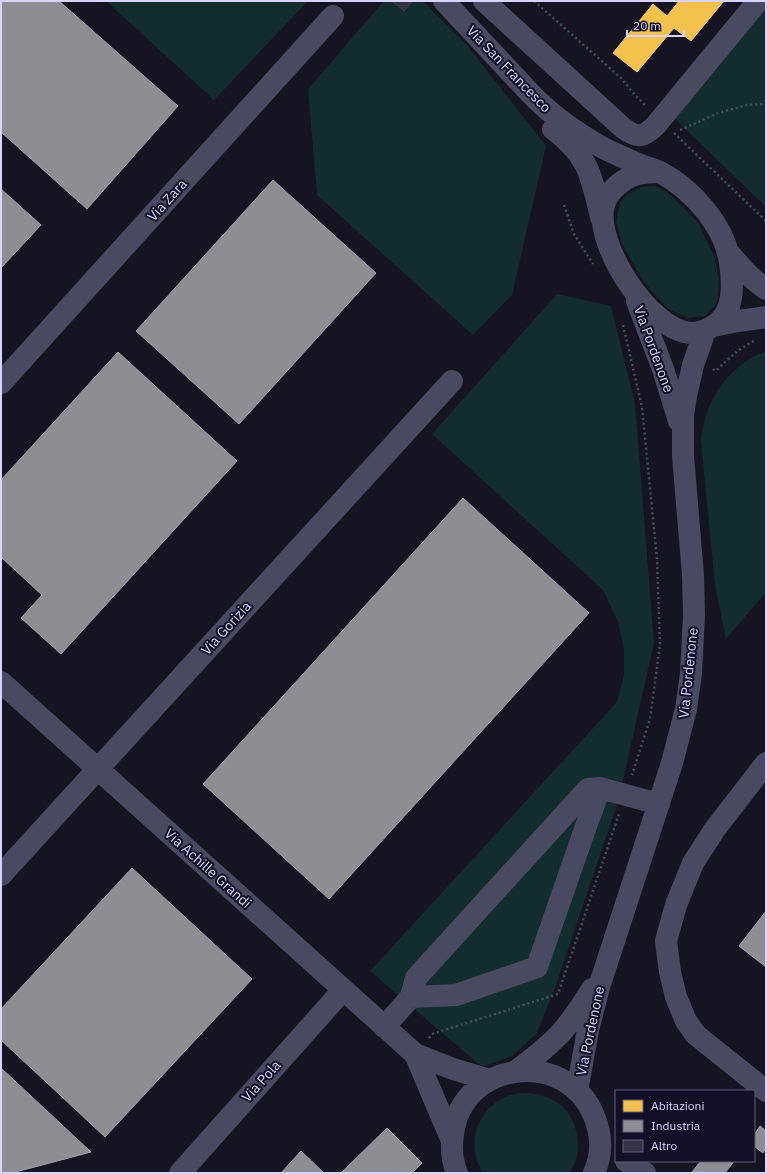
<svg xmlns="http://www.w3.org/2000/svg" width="767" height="1174" viewBox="0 0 767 1174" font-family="'IBM Plex Sans',sans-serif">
<rect width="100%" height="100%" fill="#161421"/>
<path fill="#132c2d" d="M106,1H308L214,100Z
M384,1H423L467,45L546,146L512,295L473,335L317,195L308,89Z
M766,8V207L673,117Z
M656,186L670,194L698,223L715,258L719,283L717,303L705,316L688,318L668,309L643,281L622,244L616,221L620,203L627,194L642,187Z
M557,294L611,306L635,403L654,643L618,802L556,985L537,1033L512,1056L482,1067L370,971L617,702L624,675V648L618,622L603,590L432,434Z
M766,351V592L726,639L715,585L701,441C704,402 728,365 766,351Z
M530,1093C542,1095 553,1098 562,1106C579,1122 584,1154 569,1173H483C464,1143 478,1106 511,1095C517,1093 524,1093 530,1093Z"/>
<path fill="#f2c14e" stroke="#eac783" d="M679,1H724L691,41L674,28L637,72L613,53L653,4L667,16Z"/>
<path fill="#8d8d92" stroke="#a4a2b3" d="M1,1H59L178,106L87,209L1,132Z
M273,180L376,273L239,424L136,331Z
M1,189L41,225L1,268Z
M118,352L237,461L61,654L21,618L42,595L1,557V480Z
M463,498L589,613L329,899L203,784Z
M132,868L252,979L105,1137L1,1040V1009Z
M766,911V967L739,946Z
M1,1068L91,1152L12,1173H1Z
M760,1126L766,1131V1148L763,1153L754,1146V1135Z
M387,1128L422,1163L412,1173H341Z
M301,1151L324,1173H281Z
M701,1161H734L725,1173L692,1172Z"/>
<path fill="#343243" stroke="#433f54" d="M392,1H412L404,11Z"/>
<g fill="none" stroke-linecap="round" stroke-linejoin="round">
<path stroke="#44505f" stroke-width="2.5" stroke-dasharray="2 3" stroke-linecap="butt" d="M534,1L621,78L634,94L646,106
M680,130L718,113L747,105L766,104
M674,133L766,221
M564,205L574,234L593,264
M623,325L642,407L657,559L660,645L650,719L632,775
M713,369L716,371C730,357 738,349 756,340
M429,1038L432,1034L558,994L619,814"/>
<path stroke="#4a4962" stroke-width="22" d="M444,1L530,93C551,115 578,134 605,149C616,154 627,159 638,164C645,167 654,169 660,172C693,190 725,226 730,263C733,283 735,311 716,324C708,330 701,333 691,333C650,331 593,243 604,205C608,190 624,178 638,174C645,172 652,172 659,172
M484,1L623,128C638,139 644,137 656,125L758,1
M553,129C589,156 591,175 601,217
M729,253C740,266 751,279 766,289
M637,301L663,369L679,421
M713,326L738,321L766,317
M1,383L333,16
M1,682L415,1054
M766,763L715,829L693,863L676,905L666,941L670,972L676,997L686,1021L696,1035L766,1091
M600,788L585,829L537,967L456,995L411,997L416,978L588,789L600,788L659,804
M1,875L452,381
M384,1027L411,997
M516,1071C531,1060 546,1048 559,1035C572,1021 582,1005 592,989
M577,1091L588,1030L599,987L672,763L686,709L691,674L694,615L693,575L683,456V415L686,396L693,365L705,331
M452,1141L415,1054L453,1069L490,1080
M626,1161L645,1173
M180,1173L343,990
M457,1173C452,1161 451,1147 453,1134C462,1060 567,1048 594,1116C602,1135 602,1155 594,1173"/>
</g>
<g text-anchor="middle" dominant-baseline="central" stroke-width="4" stroke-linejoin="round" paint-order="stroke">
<g font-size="14" fill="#d9d4ff" stroke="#130f26">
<text transform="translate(509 69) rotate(46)">Via San Francesco</text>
<text transform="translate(167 200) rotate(-48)">Via Zara</text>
<text transform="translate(654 349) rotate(70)">Via Pordenone</text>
<text transform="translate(226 628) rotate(-48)">Via Gorizia</text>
<text transform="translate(688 673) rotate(-84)">Via Pordenone</text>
<text transform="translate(208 868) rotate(42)">Via Achille Grandi</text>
<text transform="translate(590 1031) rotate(-78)">Via Pordenone</text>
<text transform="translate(261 1081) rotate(-48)">Via Pola</text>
</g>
</g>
<rect width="767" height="1174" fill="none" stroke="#d9d4ff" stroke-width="4"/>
<rect x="615" y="1090" width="140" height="72" fill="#130f26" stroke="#625e7d"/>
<rect x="623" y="1100" width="20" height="12" fill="#f2c14e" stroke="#625e7d"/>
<text x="651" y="1110" font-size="12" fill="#d9d4ff">Abitazioni</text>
<rect x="623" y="1120" width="20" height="12" fill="#8d8d92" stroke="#625e7d"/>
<text x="651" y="1130" font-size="12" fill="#d9d4ff">Industria</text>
<rect x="623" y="1140" width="20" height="12" fill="#343243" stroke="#625e7d"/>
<text x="651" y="1150" font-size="12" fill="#d9d4ff">Altro</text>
<path d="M627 30v6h57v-6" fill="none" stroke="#d9d4ff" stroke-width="2"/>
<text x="633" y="30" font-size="12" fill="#d9d4ff" stroke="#130f26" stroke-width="3" paint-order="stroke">20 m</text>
</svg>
